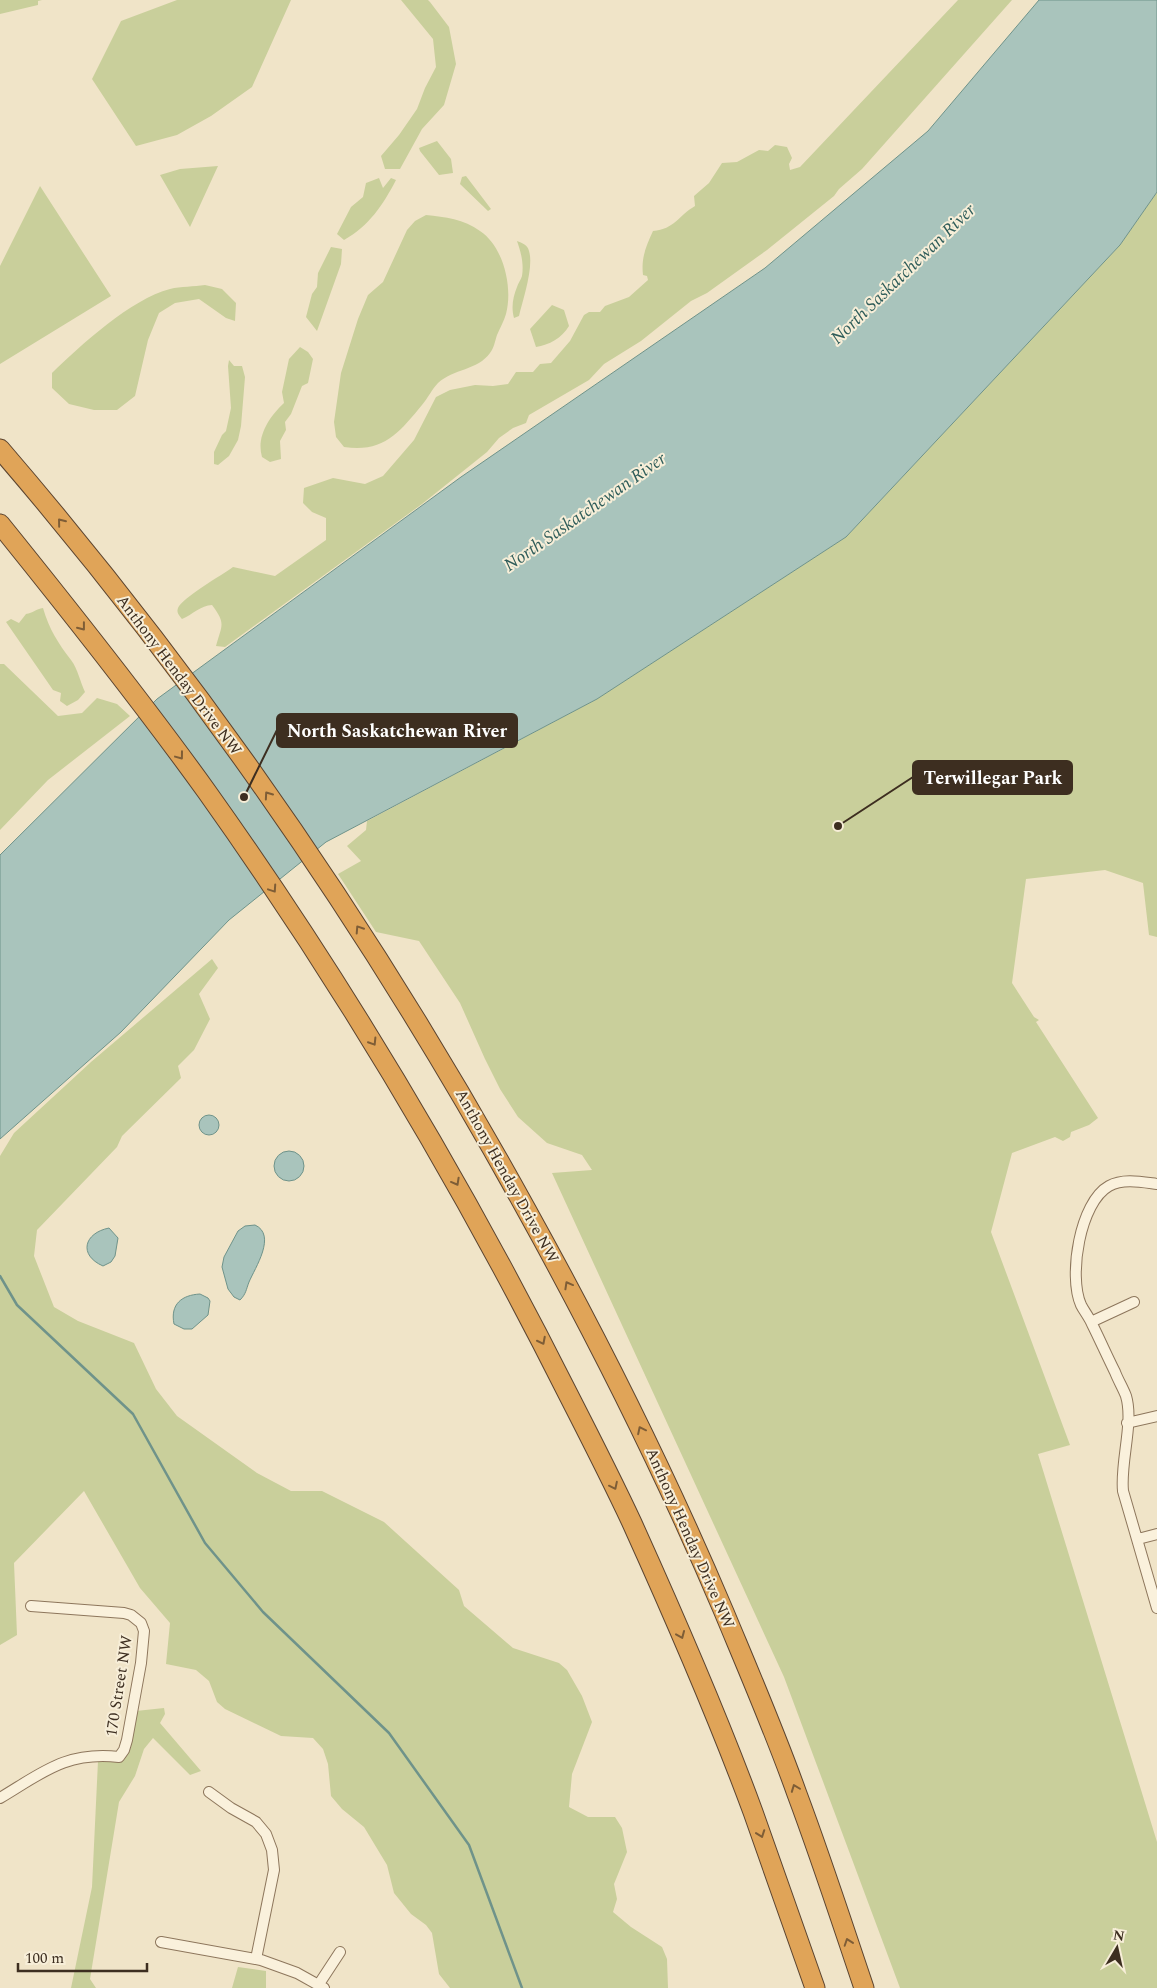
<svg xmlns="http://www.w3.org/2000/svg" width="1157" height="1988" viewBox="0 0 1157 1988" font-family="Spectral,serif">
<rect width="100%" height="100%" fill="#f0e4c8"/>
<path fill="#c9cf9b" d="M0,0H42L38,1V5L0,14Z
M177,0H291L252,87L211,116L177,135L136,146L92,79L121,21Z
M401,0H428L430,2L449,27L456,64L444,105L422,129L400,169H385L381,156L399,135L417,109L425,88L436,67L433,39Z
M958,0H1012L862,169L839,189L834,196L767,250L707,293L691,301L641,341L604,364L589,380L529,415L526,423L513,428L499,438L487,452L422,504L225,647L216,646C222,624 226,624 212,605C201,605 192,615 182,619C180,616 176,613 178,608C182,598 222,575 233,567L275,576L326,540V518L312,512L303,503L304,488L333,478L365,484L383,476L414,440L436,397L450,390L475,385L493,386L508,384L516,372H533L540,364L551,363L570,341L584,315L589,312H600L605,306L629,297L648,280L647,276L643,275C641,258 646,246 653,231C675,229 678,216 695,206L694,196L709,183L722,163L737,162L759,150L768,151L775,145L787,147L792,158L789,164L790,170L800,167Z
M437,141L451,159L453,173L439,175L420,151L419,148Z
M218,166L190,227L160,175L180,169Z
M466,176L491,209L488,211L460,184L462,177Z
M379,178L383,188L391,178L396,180C383,205 369,226 344,240L337,234L351,207L363,197L366,183Z
M40,186L111,296L0,364V266Z
M1157,192V937L1149,935L1143,883L1105,870L1026,879L1012,983L1034,1017L1039,1020L1036,1022L1098,1118L1089,1125L1071,1132L1070,1137L1063,1141L1055,1137L1012,1153L991,1232L1070,1445L1038,1454L1157,1842V1988H900L784,1677L552,1173L592,1170L582,1155L547,1143L518,1117L500,1089L485,1059L460,1003L419,941L376,932L338,874L361,861L347,846L366,830L367,821L597,699L846,537L1120,245Z
M426,215C445,217 464,219 480,231C504,247 513,288 506,314C504,321 500,328 497,335C495,341 494,348 490,353C478,370 453,369 438,383C432,389 428,398 422,405C399,433 383,453 344,447L336,437L334,422L341,373L358,319L368,295L383,282L407,230L415,221Z
M517,241C522,243 528,245 529,251C534,267 523,299 519,316L514,318C511,307 513,297 517,287C518,283 521,280 522,276C524,264 521,252 517,241Z
M331,247L342,249L341,264L317,331L306,317L312,294L317,287L318,273Z
M205,285L222,289L236,303L235,321L226,318L199,299L175,303L159,313L148,340L135,396L117,410H94L69,404L52,388V373C81,345 131,299 170,289C181,286 194,287 205,285Z
M552,305L564,310L569,326C562,338 549,345 536,347L530,329Z
M300,347L308,352L313,359L308,383L302,386L291,414L285,422L286,430L280,441L281,459L270,462L262,457C256,437 269,417 284,403L282,392L289,359Z
M229,360L234,366H242L245,377L241,426L238,440L229,456L218,465L214,464V452L222,435L226,431L231,408L228,366Z
M43,608C49,629 58,643 71,660C78,669 80,682 85,692L78,700L67,706L60,701L61,693L53,690L6,622L11,619L19,623L26,614C33,613 36,609 43,608Z
M0,664H4L58,716L82,713L97,698L117,704L130,716L48,780L0,830Z
M212,959L218,968L199,994L210,1019L194,1050L178,1066L181,1078L122,1136L117,1147L37,1230L34,1256L54,1307L78,1321L134,1343L156,1389L177,1416L257,1473L291,1491H322L384,1522L459,1590L464,1606L513,1648L559,1663L567,1670L582,1696L592,1722L572,1774L569,1807L588,1817H615L622,1828L627,1852L614,1884L617,1899L613,1912L631,1927L662,1947L667,1959L668,1988H450L439,1974L432,1933L426,1925L411,1914L394,1893L387,1865L364,1827L342,1809L331,1796L328,1764L323,1749L313,1738L281,1736L225,1709L217,1702L209,1681L196,1670L166,1664L170,1623L140,1588L84,1491L14,1563L17,1635L0,1645V1156L14,1133L91,1062Z
M164,1708L165,1714L160,1723L201,1771L190,1775L153,1738L144,1749L135,1776L119,1802L90,1979L96,1988H71L92,1887L98,1761H120L136,1711Z
M238,1967L266,1971V1988H232Z"/>
<path fill="#a9c4bc" stroke="#6f938a" d="M1039,0H1157V192L1120,245L846,537L597,699L326,842L229,920L121,1032L0,1139V855L157,699L461,477L765,268L928,131Z
M199 1125a10 10 0 1 1 20 0a10 10 0 1 1-20 0Z
M274 1166a15 15 0 1 1 30 0a15 15 0 1 1-30 0Z
M255,1225C277,1235 255,1268 249,1282C246,1290 246,1294 240,1300L234,1297L228,1289L222,1267L224,1257L238,1231L245,1226Z
M109,1228L118,1238L115,1256L111,1262L103,1266C78,1255 84,1233 109,1228Z
M200,1294L208,1298L210,1301L208,1315L192,1329H184L174,1324C170,1304 182,1295 200,1294Z"/>
<g fill="none" stroke-linecap="round" stroke-linejoin="round">
<path stroke="#6f938a" stroke-width="2.5" d="M0,1276L17,1305L133,1414L205,1543L263,1612L389,1733L469,1845L522,1988"/>
<g stroke="#8d765c" stroke-width="12">
<path id="minor" d="M1157,1184C1142,1182 1123,1178 1109,1186C1080,1202 1068,1276 1081,1305C1084,1311 1089,1317 1092,1324C1100,1340 1107,1356 1115,1372C1118,1380 1123,1388 1126,1396C1134,1423 1120,1462 1123,1491L1157,1608
M1091,1322L1134,1302
M1127,1423L1157,1416
M1138,1539L1157,1534
M209,1792L231,1808L256,1822L266,1834L272,1850L274,1870L256,1959
M0,1798C42,1773 66,1751 119,1757L124,1750L127,1740L141,1663L144,1631L141,1623L131,1615L124,1613L31,1606
M161,1942L261,1960L297,1973L324,1988
M319,1984L340,1952"/>
</g>
<g stroke="#5b4430" stroke-width="21">
<path id="motorway" d="M0,449C202,684 378,940 527,1211C599,1341 666,1475 724,1612C749,1672 775,1732 797,1794C821,1858 842,1923 864,1988
M0,524C71,612 141,700 207,792C343,983 463,1185 568,1394C590,1437 612,1480 632,1523C675,1618 717,1714 753,1812C774,1871 794,1929 815,1988"/>
</g>
<use href="#minor" stroke="#faf1dc" stroke-width="10"/>
<use href="#motorway" stroke="#e0a458" stroke-width="19"/>
</g>
<defs><path id="oneway-chevron" d="M-2-3.5L2.5 0L-2 3.5" fill="none" stroke-width="1.6" stroke-linecap="round" stroke-linejoin="round" transform="scale(1.25)"/></defs>
<g stroke="#7e5d36">
<use href="#oneway-chevron" transform="translate(61 522) rotate(-129)"/>
<use href="#oneway-chevron" transform="translate(82 627) rotate(52)"/>
<use href="#oneway-chevron" transform="translate(180 756) rotate(53)"/>
<use href="#oneway-chevron" transform="translate(268 795) rotate(-125)"/>
<use href="#oneway-chevron" transform="translate(273 889) rotate(56)"/>
<use href="#oneway-chevron" transform="translate(359 929) rotate(-123)"/>
<use href="#oneway-chevron" transform="translate(373 1042) rotate(58)"/>
<use href="#oneway-chevron" transform="translate(456 1182) rotate(61)"/>
<use href="#oneway-chevron" transform="translate(568 1285) rotate(-119)"/>
<use href="#oneway-chevron" transform="translate(542 1341) rotate(63)"/>
<use href="#oneway-chevron" transform="translate(641 1430) rotate(-116)"/>
<use href="#oneway-chevron" transform="translate(614 1486) rotate(64)"/>
<use href="#oneway-chevron" transform="translate(681 1635) rotate(67)"/>
<use href="#oneway-chevron" transform="translate(795 1788) rotate(-111)"/>
<use href="#oneway-chevron" transform="translate(761 1834) rotate(70)"/>
<use href="#oneway-chevron" transform="translate(848 1942) rotate(-109)"/>
</g>
<g text-anchor="middle" dominant-baseline="central" stroke-width="4" stroke-linejoin="round" paint-order="stroke">
<g font-size="16" fill="#3d2e20" stroke="#f7eed8">
<text transform="translate(179 675) rotate(53)">Anthony Henday Drive NW</text>
<text transform="translate(507 1176) rotate(61)">Anthony Henday Drive NW</text>
<text transform="translate(690 1538) rotate(66)">Anthony Henday Drive NW</text>
<text transform="translate(119 1686) rotate(-81)">170 Street NW</text>
</g>
<g font-size="18" font-style="italic" fill="#2f5d5a" stroke="#f7eed8">
<text transform="translate(903 274) rotate(-44)">North Saskatchewan River</text>
<text transform="translate(585 512) rotate(-35)">North Saskatchewan River</text>
</g>
</g>
<path fill="none" stroke="#3d2e20" stroke-width="2" d="M244 797L277 730M838 826L913 777"/>
<g fill="#3d2e20" stroke="#f7eed8" stroke-width="2">
<circle cx="244" cy="797" r="5"/>
<circle cx="838" cy="826" r="5"/>
</g>
<g fill="#3d2e20" stroke="#3d2e20" stroke-width="2">
<rect x="277" y="714" width="240" height="33" rx="5"/>
<rect x="913" y="761" width="159" height="33" rx="5"/>
</g>
<g font-size="18" text-anchor="middle" font-weight="bold" fill="#fff">
<text x="397" y="737">North Saskatchewan River</text>
<text x="993" y="784">Terwillegar Park</text>
</g>
<g transform="translate(1117 1948) rotate(9)" stroke="#f7eed8" stroke-width="4" paint-order="stroke">
<path d="M0-4L9 19L0 12L-9 19Z" fill="#3d2e20"/>
<text y="-8" font-size="14" font-weight="bold" text-anchor="middle" fill="#3d2e20">N</text>
</g>
<path d="M18 1963v8h129v-8" fill="none" stroke="#3d2e20" stroke-width="2.5"/>
<text x="25" y="1963" font-size="15" fill="#3d2e20" stroke="#f7eed8" stroke-width="4" paint-order="stroke">100 m</text>
</svg>
